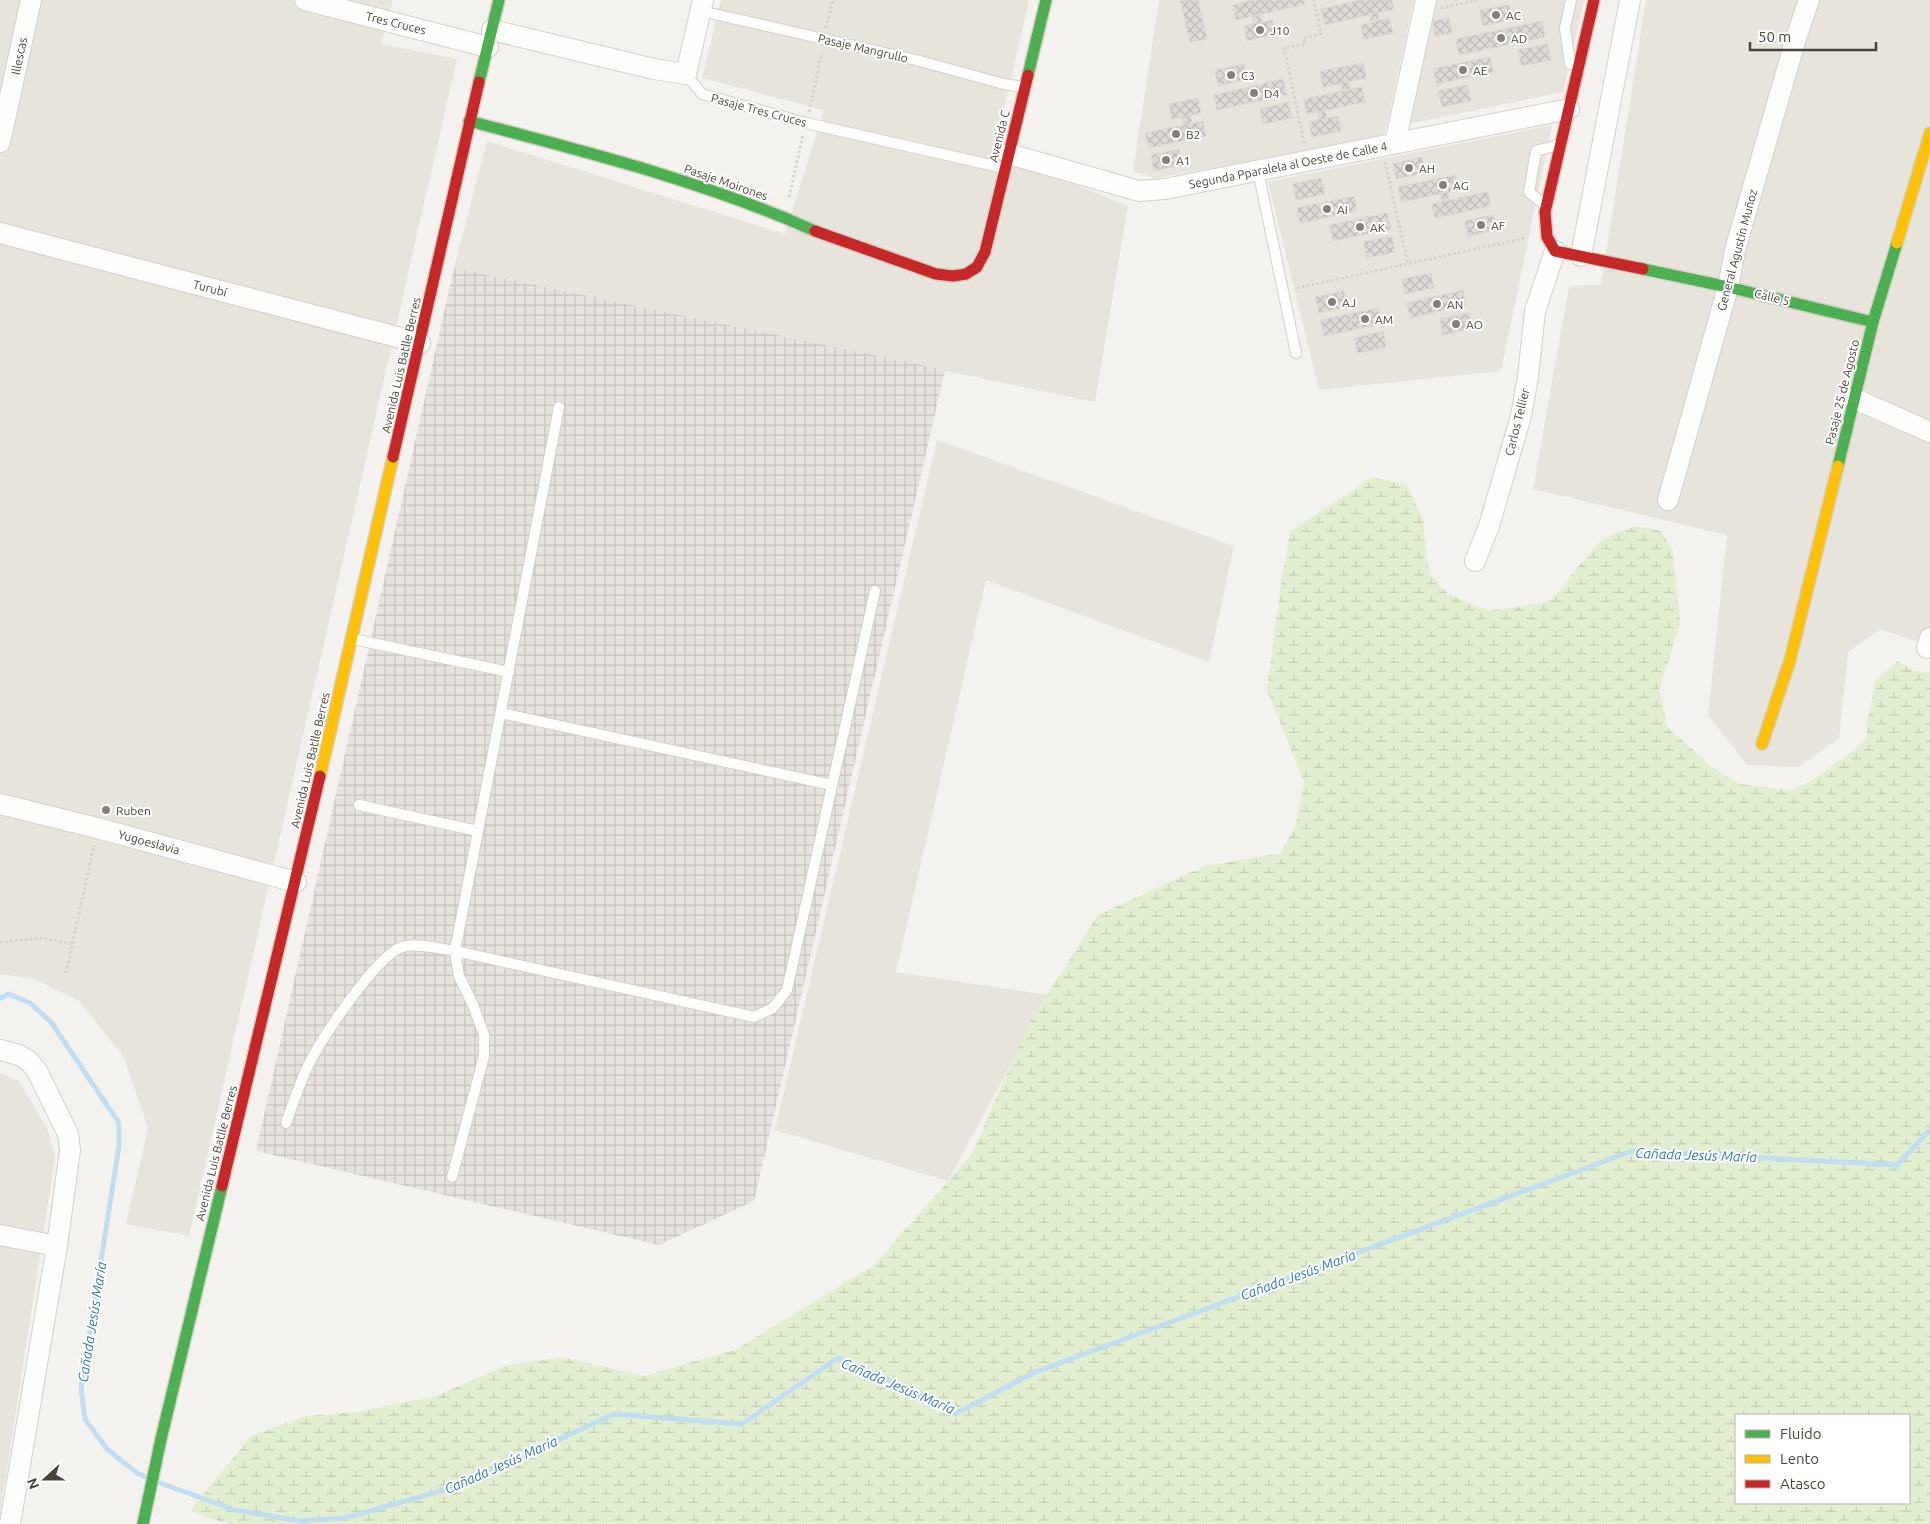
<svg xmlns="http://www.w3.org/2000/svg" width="1930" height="1524" viewBox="0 0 1930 1524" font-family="Ubuntu,sans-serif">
<defs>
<pattern id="industrial-grid" width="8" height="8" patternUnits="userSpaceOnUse" patternTransform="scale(1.25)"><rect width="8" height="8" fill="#e6e2de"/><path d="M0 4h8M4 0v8" fill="none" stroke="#c7c3bf"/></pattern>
<pattern id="wetland-marsh" width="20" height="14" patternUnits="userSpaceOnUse" patternTransform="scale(1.25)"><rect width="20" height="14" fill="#e1eecf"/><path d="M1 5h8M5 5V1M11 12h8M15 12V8" fill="none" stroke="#c3cdb2"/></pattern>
<pattern id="building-cross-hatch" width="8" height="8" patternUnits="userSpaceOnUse" patternTransform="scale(1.25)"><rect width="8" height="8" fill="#dedbd6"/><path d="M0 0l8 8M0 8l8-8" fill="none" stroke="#c0bdb8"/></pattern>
</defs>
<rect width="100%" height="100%" fill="#f4f2ee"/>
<path fill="#e7e4dc" d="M0,0H393L381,44L457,59L189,1236L126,1224L148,1128L124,1057L79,1001L34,979L0,974Z
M721,0H1029L994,152L1128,206L1095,402L454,268L487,141L785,234L824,110L702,78Z
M1159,0H1414L1384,137L1156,178L1133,171Z
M1437,0H1584L1563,92L1408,124Z
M1646,0H1930V646L1881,629L1848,652L1839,739L1798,767L1747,765L1708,715L1727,535L1533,489L1569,286L1601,285Z
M1552,125L1501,371L1319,390L1268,182Z
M937,440L1234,546L1209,662L986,580L896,972L1048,995L948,1181L775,1130Z
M0,1073L19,1081L48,1130L55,1158L0,1514Z"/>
<path fill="url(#industrial-grid)" d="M454,268L945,370L754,1201L659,1245L256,1151Z"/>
<path fill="url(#wetland-marsh)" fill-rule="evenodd" d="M1372,477L1407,485L1423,519L1429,573L1448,594L1489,611L1547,602L1563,588L1571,575L1601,541L1615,533L1636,526L1661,531L1673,551L1680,624L1659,690L1668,728L1712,767L1739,784L1791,790L1814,779L1853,751L1867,738V723L1876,680L1898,661L1915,671L1930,673V1524H229L190,1511L251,1436L305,1416L357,1412L436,1396L505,1366L562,1357L644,1376L737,1349L874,1265L972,1154L1028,1025L1098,915L1205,866L1281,853L1296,824L1304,782L1267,690L1281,584L1290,532ZM1736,1415H1909V1503H1736Z"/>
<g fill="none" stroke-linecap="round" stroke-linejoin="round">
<path stroke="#c0ddf1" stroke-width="5" d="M0,998L9,994L30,1003L51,1022L119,1123V1146L81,1388L85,1419L107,1449L137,1473L146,1477
M160,1483L235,1510L300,1521L345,1518L458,1486L614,1414L742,1424L838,1358L924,1395L955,1414L1033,1373L1632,1151L1897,1165L1930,1130"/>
</g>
<path fill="url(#building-cross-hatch)" stroke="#dcd9d4" d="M1180,0H1198L1207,39L1190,42Z
M1253,0H1304L1305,4L1236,20L1233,5Z
M1361,0H1392L1394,9L1325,25L1321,9Z
M1509,5L1512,20L1483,26L1480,10Z
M1378,13L1379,20L1371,22L1369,14Z
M1260,14L1262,22L1254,24L1252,16Z
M1389,18L1393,33L1364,39L1361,25Z
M1449,18L1452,33L1435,36L1433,21Z
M1272,20L1276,34L1247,41L1244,26Z
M1542,21L1545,37L1459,55L1456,39Z
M1547,44L1551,60L1521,66L1518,50Z
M1490,57L1493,72L1437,84L1433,69Z
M1363,63L1366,78L1323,87L1320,71Z
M1244,64L1247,79L1218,86L1215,70Z
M1283,79L1287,95L1217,110L1214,95Z
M1349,82L1350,90L1342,91L1341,83Z
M1467,85L1471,101L1442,107L1438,91Z
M1362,87L1365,102L1307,114L1304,99Z
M1198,98L1201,113L1172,119L1169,104Z
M1288,102L1292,118L1263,124L1260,109Z
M1325,110L1327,118L1319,120L1317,112Z
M1190,115L1192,123L1184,125L1182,117Z
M1338,116L1341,131L1312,137L1309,122Z
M1203,121L1206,136L1149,148L1145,133Z
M1179,149L1182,165L1154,171L1151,155Z
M1422,157L1425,173L1396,179L1393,164Z
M1455,175L1458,190L1430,196L1427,181Z
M1321,178L1325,194L1296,200L1293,184Z
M1427,181L1430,196L1401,202L1398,187Z
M1448,192L1449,200L1442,202L1440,193Z
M1488,192L1491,206L1463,212L1460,198Z
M1354,196L1357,211L1300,223L1297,208Z
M1460,198L1463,212L1435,218L1432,204Z
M1387,213L1391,229L1333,241L1330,225Z
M1493,215L1496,230L1468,236L1465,221Z
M1392,236L1395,252L1367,258L1364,242Z
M1431,273L1434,288L1405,294L1402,279Z
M1463,290L1466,305L1410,318L1407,303Z
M1344,291L1348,307L1319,313L1315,297Z
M1378,308L1381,324L1353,330L1349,314Z
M1469,313L1472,328L1443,335L1440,319Z
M1349,314L1353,330L1324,336L1321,320Z
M1383,331L1386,347L1358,353L1354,338Z"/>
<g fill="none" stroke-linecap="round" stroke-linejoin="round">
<g stroke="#d2d0cb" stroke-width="12">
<path id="lane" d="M701,11L916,60L1004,84L1024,87
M1570,64L1565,28L1571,0
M686,74L702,94L806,123L1004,168
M1258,171L1296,353
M1545,205L1529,192L1536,151L1558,145
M353,639L509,672
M501,713L832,785
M359,805L478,831
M286,1123C293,1104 299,1084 308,1066C321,1039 376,956 402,947C415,942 442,949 455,951L754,1017L773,1008L787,990L875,591
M452,1177L484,1056V1035L473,1005L459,976L455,951L559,407"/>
</g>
<g stroke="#d2d0cb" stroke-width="22">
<path id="street" d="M305,0L488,47
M492,30L654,69L686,74L703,0
M0,142L31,0
M1395,143L1426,0
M1009,154L1139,191L1165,189L1569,109
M0,233L420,343
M1581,256L1630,0
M1855,399L1930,432
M1668,500L1728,287L1735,250L1796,38L1809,0
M1475,561L1489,526L1521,416L1528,377L1535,311L1555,251
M1927,648L1930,638
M0,804L97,828L296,882
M0,1050L19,1055L29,1061L37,1071L68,1134L70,1150L57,1246L10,1524
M0,1235L57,1246"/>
</g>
<g stroke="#d3cfc5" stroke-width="14">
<path id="fast" d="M1028,75L1046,0
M479,82L499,0
M469,121C586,152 704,181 815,231
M1643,269L1728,287L1873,322
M1838,466L1873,322L1897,243
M143,1524L161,1439L222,1186"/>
</g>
<g stroke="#d3cfc5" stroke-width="14">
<path id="slow" d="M1897,243L1930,133
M1762,744L1790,660L1838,466
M320,776L393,457"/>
</g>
<g stroke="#d3cfc5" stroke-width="14">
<path id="jam" d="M1594,0L1545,212L1547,237L1555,251L1643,269
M815,231L936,274L953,276L966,274L977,267L985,252L1028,75
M393,457L479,82
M222,1186L320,776"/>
</g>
<path stroke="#d3d2cc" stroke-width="3" stroke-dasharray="2.5 2.5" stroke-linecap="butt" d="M1441,8L1478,0
M826,28L833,0
M809,112L822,52
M1304,143L1284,48L1305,44L1304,38L1321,34L1314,0
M1385,162L1408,264
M789,197L803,135
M1297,288L1526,238
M0,942L42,938L72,944
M66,973L94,845"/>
<use href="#lane" stroke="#fdfdfc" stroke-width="10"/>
<use href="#street" stroke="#fdfdfc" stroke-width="20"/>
<use href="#fast" stroke="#4caf50" stroke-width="11"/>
<use href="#slow" stroke="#ffc107" stroke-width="11"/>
<use href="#jam" stroke="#c62828" stroke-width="11"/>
</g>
<g fill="#868178" stroke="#fff" stroke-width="2">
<circle cx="1496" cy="15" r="5"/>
<circle cx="1260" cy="30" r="5"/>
<circle cx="1501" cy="38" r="5"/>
<circle cx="1463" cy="70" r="5"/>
<circle cx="1231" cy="75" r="5"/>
<circle cx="1254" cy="93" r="5"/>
<circle cx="1176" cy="134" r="5"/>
<circle cx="1166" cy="160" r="5"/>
<circle cx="1409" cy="168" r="5"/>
<circle cx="1443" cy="185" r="5"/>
<circle cx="1327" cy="209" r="5"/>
<circle cx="1481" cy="225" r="5"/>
<circle cx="1360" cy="227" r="5"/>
<circle cx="1332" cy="302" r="5"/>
<circle cx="1437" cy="304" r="5"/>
<circle cx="1365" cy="319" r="5"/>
<circle cx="1456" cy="324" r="5"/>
<circle cx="106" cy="810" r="5"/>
</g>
<g text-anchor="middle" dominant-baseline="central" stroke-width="4" stroke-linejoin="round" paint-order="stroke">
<g font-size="12" fill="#4b4439" stroke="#fff" text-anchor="start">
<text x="1506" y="15">AC</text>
<text x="1270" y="30">J10</text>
<text x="1511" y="38">AD</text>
<text x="1473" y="70">AE</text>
<text x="1241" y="75">C3</text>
<text x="1264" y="93">D4</text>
<text x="1186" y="134">B2</text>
<text x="1176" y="160">A1</text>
<text x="1419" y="168">AH</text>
<text x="1453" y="185">AG</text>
<text x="1337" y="209">AI</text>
<text x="1491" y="225">AF</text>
<text x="1370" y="227">AK</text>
<text x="1342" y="302">AJ</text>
<text x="1447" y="304">AN</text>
<text x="1375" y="319">AM</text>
<text x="1466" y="324">AO</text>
<text x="116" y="810">Ruben</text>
</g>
<g font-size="12" fill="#4b4439" stroke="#fff">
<text transform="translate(396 23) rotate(14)">Tres Cruces</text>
<text transform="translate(863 48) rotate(13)">Pasaje Mangrullo</text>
<text transform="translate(19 56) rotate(-78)">Illescas</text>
<text transform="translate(759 110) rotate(15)">Pasaje Tres Cruces</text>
<text transform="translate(999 136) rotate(-76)">Avenida C</text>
<text transform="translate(1288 165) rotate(-11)">Segunda Pparalela al Oeste de Calle 4</text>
<text transform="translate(726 182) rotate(19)">Pasaje Moirones</text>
<text transform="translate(1737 250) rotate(-75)">General Agustín Muñoz</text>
<text transform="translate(210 288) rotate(15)">Turubí</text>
<text transform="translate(1772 297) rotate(14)">Calle 5</text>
<text transform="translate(401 365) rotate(-77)">Avenida Luis Batlle Berres</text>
<text transform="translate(1842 392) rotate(-76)">Pasaje 25 de Agosto</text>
<text transform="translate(1517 422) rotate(-76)">Carlos Tellier</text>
<text transform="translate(310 760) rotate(-77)">Avenida Luis Batlle Berres</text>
<text transform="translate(149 842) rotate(15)">Yugoeslavia</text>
<text transform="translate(216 1153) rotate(-76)">Avenida Luis Batlle Berres</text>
</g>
<g font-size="14" font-style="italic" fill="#2e7ab2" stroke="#fff">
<text transform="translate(1696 1155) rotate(2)">Cañada Jesús María</text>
<text transform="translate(1298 1275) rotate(-20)">Cañada Jesús María</text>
<text transform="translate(92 1322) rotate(-81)">Cañada Jesús María</text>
<text transform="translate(898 1386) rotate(23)">Cañada Jesús María</text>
<text transform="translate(501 1465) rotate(-24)">Cañada Jesús María</text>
</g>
</g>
<rect x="1735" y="1414" width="175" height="90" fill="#ffffff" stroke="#b7b4b0"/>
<rect x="1745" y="1430" width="25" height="8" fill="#4caf50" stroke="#b7b4b0"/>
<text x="1780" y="1439" font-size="15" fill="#4b4439">Fluido</text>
<rect x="1745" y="1455" width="25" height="8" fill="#ffc107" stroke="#b7b4b0"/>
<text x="1780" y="1464" font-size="15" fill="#4b4439">Lento</text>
<rect x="1745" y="1480" width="25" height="8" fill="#c62828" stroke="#b7b4b0"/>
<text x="1780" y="1489" font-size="15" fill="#4b4439">Atasco</text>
<g transform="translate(45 1479) rotate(249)" stroke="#ffffff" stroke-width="4" paint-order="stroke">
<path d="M0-4L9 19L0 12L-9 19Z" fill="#4b4439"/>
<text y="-8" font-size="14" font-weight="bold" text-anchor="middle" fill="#4b4439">N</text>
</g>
<path d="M1750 42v8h126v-8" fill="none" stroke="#4b4439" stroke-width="2.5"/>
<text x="1758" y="42" font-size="15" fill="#4b4439" stroke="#ffffff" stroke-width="4" paint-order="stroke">50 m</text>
</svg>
